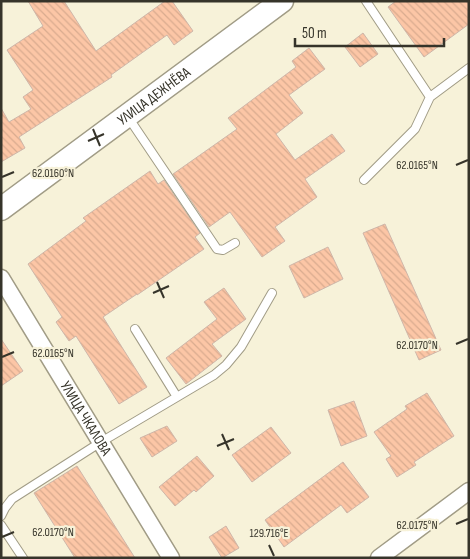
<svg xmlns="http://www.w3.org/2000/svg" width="470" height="559" viewBox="0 0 470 559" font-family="'Sofia Sans Condensed',sans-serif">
<defs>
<pattern id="building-back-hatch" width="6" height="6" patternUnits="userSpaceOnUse" patternTransform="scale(1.25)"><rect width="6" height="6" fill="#fcc6a6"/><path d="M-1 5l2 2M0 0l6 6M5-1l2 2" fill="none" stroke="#d9ab8f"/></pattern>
</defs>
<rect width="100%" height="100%" fill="#f7f2d9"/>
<path fill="url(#building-back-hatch)" stroke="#ceb6a9" d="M28,1H64L96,51L165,1H172L193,31L174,45L167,35L111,75L112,77L19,137L25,148L1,162V108L9,122L31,109L23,97L33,90L7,50L43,26Z
M396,1H469V24L424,57L388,7Z
M363,33L378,54L360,67L345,47Z
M309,48L325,69L289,95L303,113L276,134L295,160L332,134L345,151L305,179L317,197L275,227L285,241L262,257L230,212L209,227L173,174L237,129L228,118L296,67L292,61Z
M150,171L158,184L164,180L200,233L195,237L204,249L137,295V294L103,317L147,387L119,404L76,336L69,341L56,322L62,317L28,264L86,221L83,218Z
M385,224L441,350L419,360L363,233Z
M328,247L343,279L304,298L289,266Z
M224,288L246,319L212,344L222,356L186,384L166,358L217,319L204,302Z
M1,339L23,371L1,386Z
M427,393L454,436L414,462L416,465L397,477L386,459L391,456L374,432L407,409L405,406Z
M354,401L367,436L341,446L328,410Z
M167,426L177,441L152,457L140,438Z
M271,427L291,453L252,482L232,455Z
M197,456L214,476L196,492L194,490L175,506L159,487Z
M343,462L369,497L347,513L341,505L284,547L265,520Z
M77,466L135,558H75L34,493Z
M226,526L239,548L222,558L209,537Z"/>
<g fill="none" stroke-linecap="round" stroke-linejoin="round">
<g stroke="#a19c86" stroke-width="10">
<path id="lane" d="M366,1L430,97L469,68
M128,117L217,249L223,250L235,243
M364,180L415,129L430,97
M135,329L177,397
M1,516L5,508L12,499L101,442L214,375L226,365L241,347L272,293
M1,525L23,558"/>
</g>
<g stroke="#a19c86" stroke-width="19">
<g id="street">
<path id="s1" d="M1,278L171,558"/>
<path d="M379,558L469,491"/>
</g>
</g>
<g stroke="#a19c86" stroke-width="25">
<g id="secondary">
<path id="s2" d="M1,209L282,1"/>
</g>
</g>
<use href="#lane" stroke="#fff" stroke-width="8"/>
<use href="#street" stroke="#fff" stroke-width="16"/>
<use href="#secondary" stroke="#fff" stroke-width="22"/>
</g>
<path fill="none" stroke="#36342a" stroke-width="2" d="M93,129L100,146M88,141L104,134M456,165L468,160M2,177L14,172M157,282L164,298M153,293L169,286M456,344L468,339M2,357L14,352M222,434L229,450M217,446L234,439M456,524L468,519M2,537L14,532M269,545L274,556"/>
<g text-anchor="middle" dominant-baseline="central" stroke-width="4.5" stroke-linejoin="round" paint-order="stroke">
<g font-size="15" fill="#36342a" stroke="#f7f2d9">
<text stroke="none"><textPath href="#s2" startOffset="190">УЛИЦА ДЕЖНЁВА</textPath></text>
<text stroke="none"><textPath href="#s1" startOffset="164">УЛИЦА ЧКАЛОВА</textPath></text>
</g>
</g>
<g font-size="12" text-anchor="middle" fill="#36342a" stroke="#f7f2d9" stroke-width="4.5" stroke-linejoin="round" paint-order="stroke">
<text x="417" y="169">62.0165°N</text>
<text x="53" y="177">62.0160°N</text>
<text x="417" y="349">62.0170°N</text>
<text x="53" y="357">62.0165°N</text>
<text x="417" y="529">62.0175°N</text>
<text x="53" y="536">62.0170°N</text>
<text x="269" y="537">129.716°E</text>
</g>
<rect width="470" height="559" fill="none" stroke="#36342a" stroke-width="5"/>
<path d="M295 38v8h149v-8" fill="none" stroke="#36342a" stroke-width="2.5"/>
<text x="302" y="38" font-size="15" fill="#36342a" stroke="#f7f2d9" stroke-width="4" paint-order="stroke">50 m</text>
</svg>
